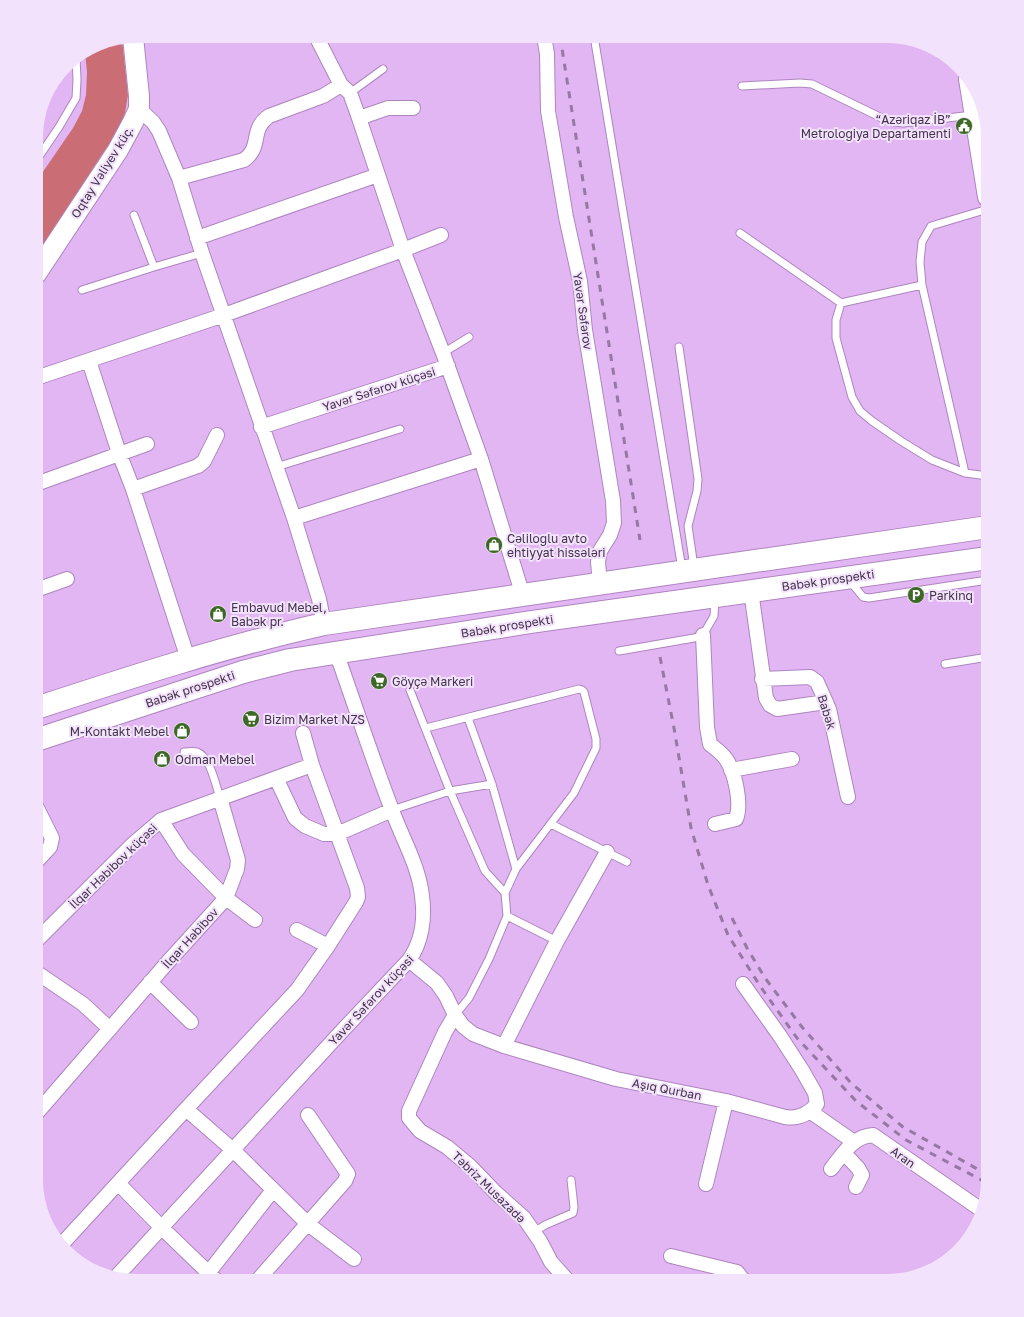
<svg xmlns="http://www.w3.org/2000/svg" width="1024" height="1317" viewBox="0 0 1024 1317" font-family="'Golos Text',sans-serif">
<rect width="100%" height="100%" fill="#e1b6f3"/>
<path fill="#cb6d75" d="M122,39L128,95L125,113L118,130L36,256V182L73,128L82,111L86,95L87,72L85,52L98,44Z"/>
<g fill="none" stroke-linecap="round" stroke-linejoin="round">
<g stroke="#ae85bf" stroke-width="9">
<path id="lane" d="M594,36L682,569
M742,86L800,83L812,84L888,121L903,123L973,115
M350,93L383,69
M36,161L59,127L76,98L77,80L76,57
M740,233L841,303L922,285
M154,267L202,253
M82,290L154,267L134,215
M841,303L836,320V338L852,397L860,411L872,421L901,441L932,460L965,473L988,476
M679,347L698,479L697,491L688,526L694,567
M443,353L469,337
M276,467L400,429
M965,473L922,285L920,262L922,242L931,226L988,209
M849,580L863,597L869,598L988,580
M619,651L694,638L703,635L714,616L715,598
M945,664L988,657
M410,690L450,791L485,871L505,893L516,869L574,793L596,748V739L584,692L582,690L579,689L426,728
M468,718L492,784L516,869
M184,752C188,752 193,751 197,752C210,756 216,786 220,798
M392,810L450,791L492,784
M551,824L627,862
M507,916L557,941
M455,1015L469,998L489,959L507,916L505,893
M534,1232L545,1225L573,1213L574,1207L571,1180"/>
</g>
<g stroke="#ae85bf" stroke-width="16">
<path id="street" d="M316,36L341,85L350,93L359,118L403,250L443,353L481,459L523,596
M544,36L547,54L548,111L566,217L580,281L585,330L613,501L614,523L610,535L600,551L598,562L600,584
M139,109L153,122L159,131L179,178L202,253L294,518L319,599L324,624
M359,118L388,108H413
M179,178L244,160C263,146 249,130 269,116L323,96L341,85
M197,238L378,175
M89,361L119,453L133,489L188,659
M36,378L224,315L403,250L441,235
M261,427L448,366
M36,484L147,444
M133,489L198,466L204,461L217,435
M294,518L481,459
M36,590L67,579
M751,591L766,698L770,705L777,709L826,702
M703,635L707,727L710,744C716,749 722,753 726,759C735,772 742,804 736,819L715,824
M762,679L810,677L817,682L829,709L848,797
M731,770L792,759
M276,778L295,818L305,826L324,834H337L392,810
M220,798L238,860L237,869L226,898L255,920
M36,862L50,847L52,838L36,806
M297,930L328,946
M36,941L133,844L161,820L312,765
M409,960L437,983L446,996L455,1015L463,1026L473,1034L504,1046L616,1079L726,1101L785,1117C798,1119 808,1115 817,1104L815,1093L802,1070L780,1036L743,984
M36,972L83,1004L110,1029
M150,982L191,1022
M455,1015L445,1032L409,1111V1118L420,1131L447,1147L471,1167L496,1193L524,1218L540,1241L551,1262L568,1281
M504,1046L557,941L607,852
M186,1109L233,1150L308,1224L354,1259
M811,1112L854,1142
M36,1114L167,963L226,898L183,854L161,820
M844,1153L858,1168L862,1175L856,1187
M831,1169C842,1155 853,1136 873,1135L980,1209
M118,1183L162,1228L217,1281
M706,1184L726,1101
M62,1244L186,1109L297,990L328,946L356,902L358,897L357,888L312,765L303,733
M671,1256L737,1272L744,1281
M117,1276L341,1032L409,960C422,942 425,918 422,896C419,866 402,838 392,810C372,758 355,705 336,652
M202,1281L273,1190
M257,1281L345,1181L348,1174L308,1115"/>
</g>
<g stroke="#ae85bf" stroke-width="22">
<path id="secondary" d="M969,79L988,197
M36,274L118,150L133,122L139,109V96L133,37"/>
</g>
<g stroke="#ae85bf" stroke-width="24">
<path id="primary" d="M36,708C131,677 226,646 324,624L988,527
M36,740L197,687L243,672L290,660L531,622L988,558"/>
</g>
<use href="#lane" stroke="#fff" stroke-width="7"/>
<use href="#street" stroke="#fff" stroke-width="14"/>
<use href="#secondary" stroke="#fff" stroke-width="20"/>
<use href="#primary" stroke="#fff" stroke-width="22"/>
<path stroke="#9778a4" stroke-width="3" stroke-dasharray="7 7" stroke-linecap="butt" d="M560,36L640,540
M660,657L674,728L691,828L708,885L728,935L760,986L797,1038L856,1101L906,1140L987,1183
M732,918L747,948L765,978L802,1027L851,1083L903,1127L988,1175"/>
</g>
<defs>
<g id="civic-disc" transform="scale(0.9)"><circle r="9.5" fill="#3e6825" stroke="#f3e2fb"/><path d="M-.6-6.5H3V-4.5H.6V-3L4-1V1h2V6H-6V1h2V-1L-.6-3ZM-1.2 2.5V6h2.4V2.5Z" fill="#fff"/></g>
<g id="shop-disc" transform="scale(0.9)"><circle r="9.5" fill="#3e6825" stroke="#f3e2fb"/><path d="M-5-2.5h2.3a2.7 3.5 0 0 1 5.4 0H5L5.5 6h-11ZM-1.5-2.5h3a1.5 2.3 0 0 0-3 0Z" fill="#fff"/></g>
<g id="parking-disc" transform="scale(0.9)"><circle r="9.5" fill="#3e6825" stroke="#f3e2fb"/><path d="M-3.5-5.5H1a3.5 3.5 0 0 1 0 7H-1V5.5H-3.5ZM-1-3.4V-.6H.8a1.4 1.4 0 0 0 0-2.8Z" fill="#fff"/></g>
<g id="supermarket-disc" transform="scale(0.9)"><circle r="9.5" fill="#3e6825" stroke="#f3e2fb"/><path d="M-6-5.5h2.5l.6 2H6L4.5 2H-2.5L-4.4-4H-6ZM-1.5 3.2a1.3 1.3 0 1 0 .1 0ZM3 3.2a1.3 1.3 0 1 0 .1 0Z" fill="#fff"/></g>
</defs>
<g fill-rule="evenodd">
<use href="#civic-disc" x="964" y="126"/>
<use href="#shop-disc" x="494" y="545"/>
<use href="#parking-disc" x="916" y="595"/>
<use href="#shop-disc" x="218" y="614"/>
<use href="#supermarket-disc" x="379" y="681"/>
<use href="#supermarket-disc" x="251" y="719"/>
<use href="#shop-disc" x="182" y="731"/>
<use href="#shop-disc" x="162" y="759"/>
</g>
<g text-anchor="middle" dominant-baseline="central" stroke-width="4" stroke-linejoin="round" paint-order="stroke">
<g font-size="12" fill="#43324a" stroke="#f3e2fb" text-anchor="start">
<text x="951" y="119" text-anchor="end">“Azəriqaz İB”<tspan x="951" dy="14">Metrologiya Departamenti</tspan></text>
<text x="507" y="538">Cəliloğlu avto<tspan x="507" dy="14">ehtiyyat hissələri</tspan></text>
<text x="929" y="595">Parkinq</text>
<text x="231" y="607">Embavud Mebel,<tspan x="231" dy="14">Babək pr.</tspan></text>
<text x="392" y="681">Göyçə Markeri</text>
<text x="264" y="719">Bizim Market NZS</text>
<text x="169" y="731" text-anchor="end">M-Kontakt Mebel</text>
<text x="175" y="759">Odman Mebel</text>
</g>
<g font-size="12" fill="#43324a" stroke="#f3e2fb">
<text transform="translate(102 172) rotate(-58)">Oqtay Vəliyev küç.</text>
<text transform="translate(583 311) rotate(82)">Yavər Səfərov</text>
<text transform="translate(379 389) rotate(-18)">Yavər Səfərov küçəsi</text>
<text transform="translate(828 580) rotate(-8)">Babək prospekti</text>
<text transform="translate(507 626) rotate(-9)">Babək prospekti</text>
<text transform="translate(190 689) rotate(-18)">Babək prospekti</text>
<text transform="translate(827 712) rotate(73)">Babək</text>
<text transform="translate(113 866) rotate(-44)">İlqar Həbibov küçəsi</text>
<text transform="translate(190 938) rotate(-48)">İlqar Həbibov</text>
<text transform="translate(371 1000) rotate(-47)">Yavər Səfərov küçəsi</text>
<text transform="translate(667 1089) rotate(11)">Aşıq Qurban</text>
<text transform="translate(903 1157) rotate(35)">Aran</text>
<text transform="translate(489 1187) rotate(44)">Təbriz Musazadə</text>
</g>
</g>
<path d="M0 0H1024V1317H0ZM137 43H887A94 94 0 0 1 981 137V1180A94 94 0 0 1 887 1274H137A94 94 0 0 1 43 1180V137A94 94 0 0 1 137 43Z" fill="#f3e2fb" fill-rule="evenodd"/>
</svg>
